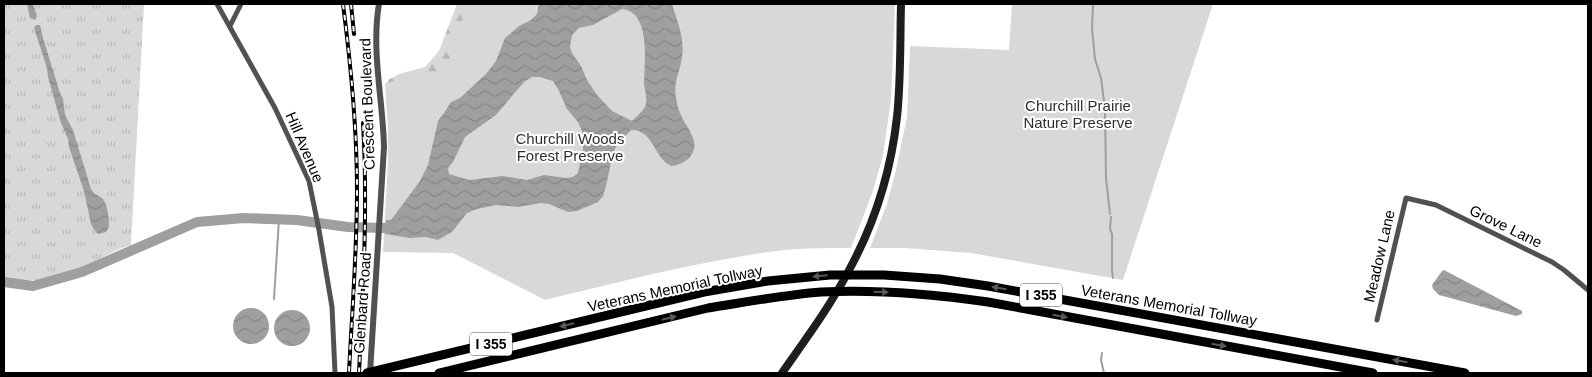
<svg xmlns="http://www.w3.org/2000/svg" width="1592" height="377" viewBox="0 0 1592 377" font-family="Helvetica,sans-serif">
<defs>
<pattern id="grass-tufts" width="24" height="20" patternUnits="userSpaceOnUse" patternTransform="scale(1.25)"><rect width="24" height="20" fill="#d8d8d8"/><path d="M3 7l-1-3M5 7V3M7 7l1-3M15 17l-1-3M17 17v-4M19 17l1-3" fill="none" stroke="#b8b8b8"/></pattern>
<pattern id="forest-firs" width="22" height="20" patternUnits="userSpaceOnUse" patternTransform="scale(1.25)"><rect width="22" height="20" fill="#d8d8d8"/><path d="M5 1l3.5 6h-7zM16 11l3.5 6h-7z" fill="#b8b8b8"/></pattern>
<pattern id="water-waves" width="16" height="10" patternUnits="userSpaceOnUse" patternTransform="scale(1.25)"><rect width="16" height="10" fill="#9f9f9f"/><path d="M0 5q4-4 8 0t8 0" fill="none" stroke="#878787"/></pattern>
</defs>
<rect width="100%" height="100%" fill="#fff"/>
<path fill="url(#grass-tufts)" d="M4,4H144L131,245C114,250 100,259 84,267C60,279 31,283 4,279Z"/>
<path fill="url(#forest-firs)" d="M457,4H480L447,74L387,87L388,80L399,74L425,67L439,51Z"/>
<path fill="#d8d8d8" d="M467,4H895L891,100L883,155L873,191L851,248C824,248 795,248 768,252C693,263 619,282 545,300L453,253L383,252L388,161V129L385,83L448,71Z
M1012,4H1213L1123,280L971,253L905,248H870L887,204L896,170L907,117L910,46L1009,50Z"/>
<path fill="url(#water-waves)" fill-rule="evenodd" d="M27,4H33L37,16L35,20L30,18Z
M539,4H672C677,21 685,38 682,57C680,72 673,82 676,98C677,103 678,109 680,113C684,124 697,137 694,149C691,160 681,165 671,166C654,158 653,129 631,130L616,146L612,158L606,186L603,196L598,202L577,211L568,212L549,204L541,203L518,207L496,205L477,209L467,213L452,232L438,240L426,237L409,238L385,234L386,220H391L420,181L428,165L438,121L444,113L451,102L460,98L486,74L496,61L505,38L519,26L531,20L537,14ZM622,9C652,12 644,65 644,84C645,91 648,101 645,107C642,112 636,117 632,121L612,111L597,95L587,80L581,66L572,53L570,47L572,35L579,28L593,25ZM532,77H540L553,81L558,89L567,109L578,122L582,131L583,149L578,173L573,177L566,178L544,175L527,180L503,176L469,180L449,174L448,168L453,162L465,137L496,115L524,82Z
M36,25H40L43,38L60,93L63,99L65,115L73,130L91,189C94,195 99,195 103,199C108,206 109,219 109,227L106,232L99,234L95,231L91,224L84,191L69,147L68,139L61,123L48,77L47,68L34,28Z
M1444,270L1522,311V314L1516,316L1439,295L1433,289L1432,285L1442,271Z
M233 326a18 18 0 1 1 36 0a18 18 0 1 1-36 0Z
M274 328a18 18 0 1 1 36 0a18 18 0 1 1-36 0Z"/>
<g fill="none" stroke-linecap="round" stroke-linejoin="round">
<path stroke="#9f9f9f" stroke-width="2" d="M1093,4L1092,28L1095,59L1101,78L1105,109L1106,178L1110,214
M1111,217L1110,229L1112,234V271L1113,278
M274,299L279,219
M1102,353L1101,360L1104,373"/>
<path stroke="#9f9f9f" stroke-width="10" d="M4,282L33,286L82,272L197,222L244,218L297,220L348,227L385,228L397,225"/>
<path stroke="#515151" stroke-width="5" d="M217,4L275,108L309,181L319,230L332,307L335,373
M230,26L241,4
M1377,320L1406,198L1436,205L1552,262L1564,270L1588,290"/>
<path stroke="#515151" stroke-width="6" d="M370,373L384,147C383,100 371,51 379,4"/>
<path stroke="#1e1e1e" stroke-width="8" d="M782,373C805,340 829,308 848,272C874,225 891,171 897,117C901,80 900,42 901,4"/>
<path stroke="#000" stroke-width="9" d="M367,373L704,292L768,281L830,275H884L940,279L988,286L1465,373
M439,373L708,308C746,302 783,295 821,292C877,289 933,294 988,302L1373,373"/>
<g stroke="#000" stroke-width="4">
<path id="rail" d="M343,4C351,66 357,128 357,190C357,251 352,312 349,373
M351,4L354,34
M359,373C363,290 368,207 363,123"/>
</g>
<use href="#rail" stroke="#fff" stroke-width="2" stroke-dasharray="5.5" stroke-linecap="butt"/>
</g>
<defs><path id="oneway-solid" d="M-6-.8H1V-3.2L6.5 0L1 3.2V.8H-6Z" transform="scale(1.25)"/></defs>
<g fill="#595959">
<use href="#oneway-solid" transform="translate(820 276) rotate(175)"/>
<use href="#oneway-solid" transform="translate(999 288) rotate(-170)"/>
<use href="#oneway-solid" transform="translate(881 292) rotate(1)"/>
<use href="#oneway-solid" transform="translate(1060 316) rotate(10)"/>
<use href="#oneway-solid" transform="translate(669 318) rotate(-14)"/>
<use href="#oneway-solid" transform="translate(567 325) rotate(167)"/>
<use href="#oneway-solid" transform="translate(1219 345) rotate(10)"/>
<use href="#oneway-solid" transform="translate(1400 361) rotate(-170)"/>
</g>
<g text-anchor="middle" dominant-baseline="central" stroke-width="4" stroke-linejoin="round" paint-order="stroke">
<g fill="#fff" stroke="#4c4c4c" stroke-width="1">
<rect x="1020" y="283.5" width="42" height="23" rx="4"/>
<rect x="470" y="332.5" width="42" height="23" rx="4"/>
</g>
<g font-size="14" font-weight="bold" fill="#000">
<text x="1041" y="295">I 355</text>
<text x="491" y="344">I 355</text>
</g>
<g font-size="15" fill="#000" stroke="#fff">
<text transform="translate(367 104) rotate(-92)">Crescent Boulevard</text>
<text transform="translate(305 147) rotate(67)">Hill Avenue</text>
<text transform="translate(1506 226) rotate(26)">Grove Lane</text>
<text transform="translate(1379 256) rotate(-77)">Meadow Lane</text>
<text transform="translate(675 288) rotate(-12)">Veterans Memorial Tollway</text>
<text transform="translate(362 303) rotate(-86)">Glenbard Road</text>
<text transform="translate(1169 305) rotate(10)">Veterans Memorial Tollway</text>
</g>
<g font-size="15" fill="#2f2f2f" stroke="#fff">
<text x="1078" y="105">Churchill Prairie<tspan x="1078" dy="17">Nature Preserve</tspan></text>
<text x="570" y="138">Churchill Woods<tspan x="570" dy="17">Forest Preserve</tspan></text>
</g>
</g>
<rect width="1592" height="377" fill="none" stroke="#000000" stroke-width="10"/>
</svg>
